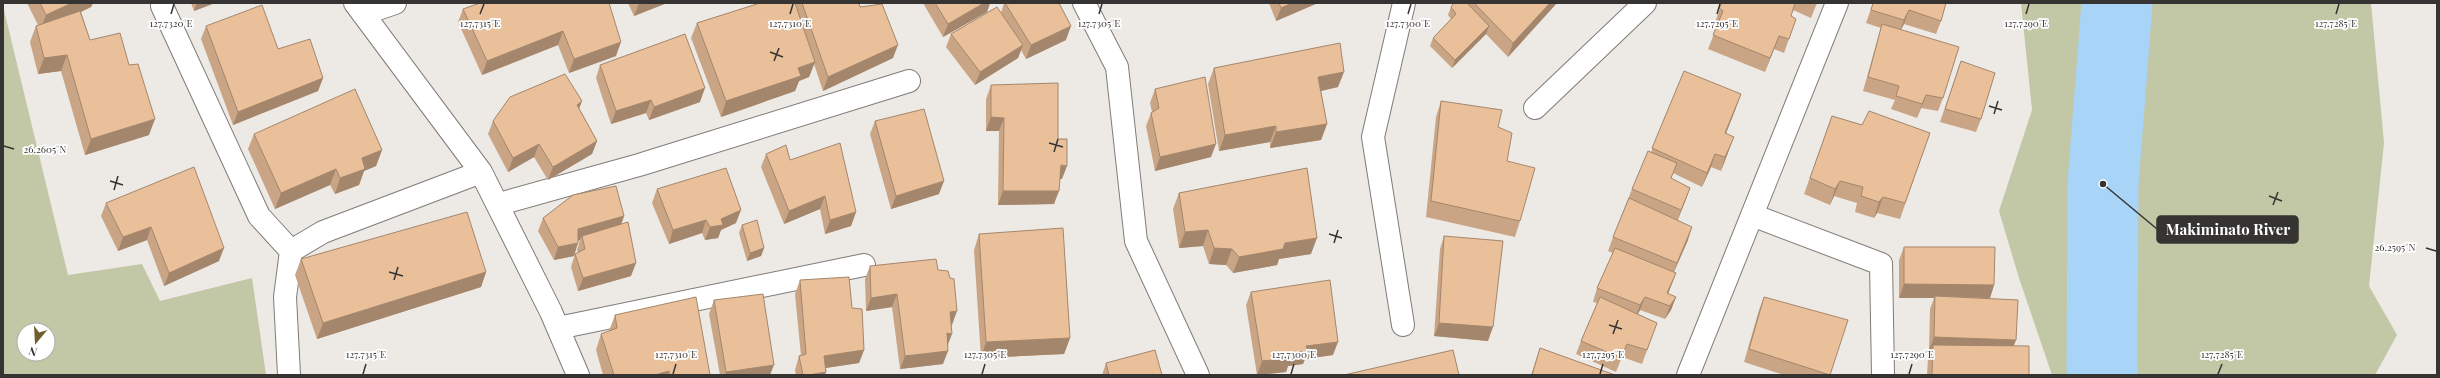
<svg xmlns="http://www.w3.org/2000/svg" width="2440" height="378" viewBox="0 0 2440 378" font-family="'Playfair Display',serif">
<rect width="100%" height="100%" fill="#ede9e5"/>
<path fill="#c2c7a5" fill-rule="evenodd" d="M2021,3H2371L2384,143L2369,286L2397,335L2375,375H2052L2019,278L1999,211L2032,110Z
M3,6L68,275L142,264L160,301L252,278L266,375H3ZM24,330H48V354H24Z"/>
<g fill="none" stroke-linecap="round" stroke-linejoin="round">
<path stroke="#a7d4f7" stroke-width="71" d="M2102,375L2103,184L2117,3"/>
<g stroke="#7f7b78" stroke-width="24">
<path id="minor" d="M355,3L481,172L551,312L578,375
M1084,3L1117,67L1136,241L1198,375
M162,6L259,216L291,251
M363,14L395,3
M1535,108L1645,3
M499,204L639,165L909,81
M1752,215L1881,264L1883,375
M1403,325L1373,137L1404,3
M558,328L864,265
M289,375L285,297L291,251L323,232L481,172
M1688,375L1837,3"/>
</g>
<use href="#minor" stroke="#fff" stroke-width="22"/>
</g>
<path fill="#c9a585" d="M27,3H93L91,7L81,12L90,40L149,135L85,155L61,71L38,74L30,42L36,26L38,25Z
M191,3H215L194,11Z
M609,3L616,56L569,73L558,45L482,75L458,22L463,9Z
M628,3H667L634,16Z
M760,3H859L860,7L893,58L823,91L814,64L809,77L799,81L795,91L721,117L691,38L697,23Z
M923,3H990L987,12L943,37Z
M1004,3H1059L1066,40L1026,59L1021,50L1018,58L975,85L946,47L951,34L1001,13Z
M1269,3H1318L1276,21Z
M1454,3H1557L1508,57L1486,34L1452,68L1430,46L1433,38L1451,19L1448,15L1451,7Z
M1722,3H1817L1811,18L1793,10L1791,16L1796,19L1784,53L1774,49L1765,72L1708,49L1718,24L1715,22Z
M1873,3H1946L1941,21L1936,34L1904,24L1901,30L1943,98L1938,111L1921,108L1917,118L1891,109L1895,100L1863,91L1878,38L1881,28L1866,23Z
M206,26L278,49L323,78L318,91L233,125L201,39Z
M1961,61L1981,119L1976,132L1940,122Z
M600,65L700,102L649,120L646,113L611,124L596,78Z
M1214,68L1338,87L1321,91L1327,124L1321,140L1270,148V142L1219,151L1208,84Z
M1684,71L1736,108L1726,133L1729,150L1721,171L1711,167L1702,187L1673,173L1671,178L1690,188L1678,220L1688,240L1674,272L1676,273L1668,294L1676,297L1671,310L1665,319L1640,310L1638,314L1657,323L1642,364L1622,357L1616,372L1576,354L1581,341L1597,303L1593,302L1597,288L1613,253L1608,251L1613,237L1632,189L1651,152Z
M991,85L1058,139L1062,179H1060L1054,204L998,205L999,131H986V99Z
M1155,89L1211,157L1155,171L1146,126L1151,113L1152,112L1150,103Z
M582,101L579,108L597,141L592,154L548,180L534,157L508,172L488,134L493,121Z
M1441,101L1498,127L1520,221L1515,237L1426,217L1436,117Z
M1832,116L1862,125L1930,133L1900,219L1877,213L1874,218L1855,212L1857,203L1834,196L1830,205L1804,194Z
M875,121L939,194L891,209L870,134Z
M254,134L382,150L376,166L364,171L359,185L335,194L330,185L275,209L248,149Z
M766,154L790,160L856,212L851,226L825,234L820,209L784,224L761,167Z
M657,189L736,223L721,230L718,238L705,240L702,233L669,244L652,203Z
M1179,193L1311,254L1279,259L1277,265L1233,273L1226,265L1209,264L1203,246L1179,248L1173,209Z
M106,203L219,261L164,286L147,240L118,251L101,216Z
M624,216L621,225L631,276L578,291L571,267L575,254L578,253L577,250L580,240L578,241L574,256L554,260L538,231L543,218Z
M742,225L764,248L761,256L747,261L739,233Z
M979,234L1070,338L1064,354L981,358L974,250Z
M1444,236L1488,341L1434,336L1440,249Z
M1904,247L1994,285L1990,298L2029,375H1927L1928,358L1931,350H1929L1930,309L1934,298H1899V260Z
M301,259L486,272L481,287L317,339L295,275Z
M870,266L938,270L952,325H951L947,347L943,364L900,369L892,307L866,311L865,279Z
M800,280L864,350L859,363L825,368L826,372L825,375H796L795,370L799,356H801L795,294Z
M1251,292L1333,355L1305,359L1303,364L1288,366L1286,372L1257,375L1246,305Z
M1764,297L1830,375H1784L1744,362L1759,310Z
M714,300L770,375H720L709,314Z
M615,315L710,375H603L596,350L601,334L609,331Z
M1540,348L1615,375H1531Z
M1106,363L1162,375H1102Z"/>
<path fill="#a4866c" d="M72,3H93L91,7L40,31L46,15Z
M197,3H215L194,11Z
M639,3H667L634,16Z
M984,3H990L987,12L943,37L948,24Z
M1292,3H1318L1276,21L1281,8Z
M1550,3H1557L1508,57L1513,43Z
M1909,10L1904,24L1899,33L1904,20Z
M1071,26L1066,40L1026,59L1031,45Z
M1489,26L1486,34L1452,68L1455,60Z
M563,31L558,45L482,75L487,61Z
M1779,36L1774,49L1765,72L1770,58Z
M621,42L616,56L569,73L574,59Z
M898,45L893,58L823,91L828,77Z
M1023,45L1018,58L975,85L980,72Z
M67,55L61,71L38,74L44,58Z
M815,62L809,77L799,81L795,91L721,117L726,101L798,68Z
M1344,72L1338,87L1312,93L1318,77Z
M323,78L318,91L233,125L238,112Z
M705,88L700,102L649,120L654,107Z
M1741,94L1736,108L1721,146L1725,133Z
M1926,95L1921,108L1917,118L1922,104Z
M651,100L646,113L611,124L616,111Z
M582,101L577,114V105Z
M991,117L1004,118L999,131H986Z
M155,119L149,135L85,155L91,139Z
M1327,124L1321,140L1270,148L1276,132Z
M1276,126L1270,142L1219,151L1225,135Z
M1734,137L1729,150L1721,171L1725,157Z
M597,141L592,154L548,180L553,167Z
M539,144L534,157L508,172L513,158Z
M1216,144L1211,157L1155,171L1160,157Z
M382,150L376,166L364,171L359,185L335,194L340,178L362,158Z
M1715,154L1711,167L1702,187L1707,173Z
M1061,165L1067,166L1062,179H1056Z
M336,169L330,185L275,209L281,193Z
M944,181L939,194L891,209L896,196Z
M1840,181L1834,196L1830,205L1835,189Z
M1690,188L1685,202L1676,223L1681,210Z
M1003,191H1059L1054,204L998,205Z
M825,196L820,209L784,224L789,211Z
M1883,197L1877,213L1874,218L1879,202Z
M741,210L736,223L721,230L718,238L705,240L710,227L721,219Z
M856,212L851,226L825,234L830,220Z
M624,216L619,230L582,236L580,240L573,242L578,229Z
M706,220L702,233L669,244L673,230Z
M151,227L147,240L118,251L123,237Z
M1692,227L1688,240L1672,276L1677,263Z
M1208,230L1203,246L1179,248L1185,232Z
M1317,238L1311,254L1279,259L1277,265L1233,273L1239,257L1285,243Z
M578,243L574,256L554,260L558,247Z
M224,248L219,261L164,286L169,273Z
M764,248L761,256L747,261L750,253Z
M1214,248L1232,249L1226,265L1209,264Z
M636,263L631,276L578,291L583,278Z
M486,272L481,287L317,339L323,323Z
M1676,273L1671,286L1664,304L1667,293Z
M1904,284L1994,285L1990,298L1935,296L1934,298H1899Z
M897,294L892,307L866,311L871,298Z
M1645,297L1640,310L1635,318L1640,305Z
M1676,297L1671,310L1665,319L1670,306Z
M957,311L952,325H945L950,312Z
M1439,323L1493,327L1488,341L1434,336Z
M947,333L952,334L947,347Z
M1934,337L2016,340L2011,353L1933,345L1931,350H1929Z
M1070,338L1064,354L981,358L986,342Z
M1338,342L1333,355L1305,359L1303,364L1288,366L1286,372L1257,375L1262,361L1291,353L1306,346Z
M864,350L859,363L819,369L824,356Z
M948,351L943,364L900,369L905,356Z
M774,365L770,375H725L726,372Z
M669,371L667,375H655Z
M826,372L825,375H809Z"/>
<path fill="#eac09b" stroke="#a4866c" d="M40,3H72L46,15Z
M480,3H609L621,42L574,59L563,31L487,61L463,9Z
M760,3H795L815,62L798,68L801,76L726,101L697,23Z
M802,3H859L860,7L882,4L898,45L828,77Z
M935,3H984L948,24Z
M1005,3H1059L1071,26L1031,45Z
M1279,3H1292L1281,8Z
M1454,3H1467L1489,26L1455,60L1433,38L1456,14L1451,7Z
M1474,3H1550L1513,43Z
M1722,3H1795L1791,16L1796,19L1789,39L1779,36L1770,58L1713,35L1723,11L1719,8Z
M1873,3H1946L1941,21L1909,10L1904,20L1871,10Z
M262,5L278,49L310,39L323,78L238,112L206,26Z
M997,7L1023,45L980,72L951,34Z
M80,11L90,40L120,33L129,65L138,64L155,119L91,139L67,55L44,58L36,26Z
M1882,24L1959,47L1943,98L1926,95L1922,104L1896,96L1899,86L1868,77Z
M685,34L705,88L654,107L651,100L616,111L600,65Z
M1340,43L1344,72L1318,77L1327,124L1276,132V126L1225,135L1214,68Z
M1961,61L1995,73L1981,119L1945,109Z
M1684,71L1741,94L1725,133L1734,137L1725,157L1715,154L1707,173L1652,148Z
M565,74L582,101L577,105L597,141L553,167L539,144L513,158L493,121L510,97Z
M1205,77L1216,144L1160,157L1151,113L1159,108L1155,89Z
M1058,83V139H1067V166L1061,165L1059,191H1003L1004,118L991,117V85Z
M355,89L382,150L362,158L365,169L340,178L336,169L281,193L254,134Z
M1441,101L1502,110L1498,127L1512,133L1507,161L1535,168L1520,221L1431,201Z
M924,109L944,181L896,196L875,121Z
M1869,111L1930,133L1905,203L1883,197L1879,202L1861,196L1863,187L1840,181L1835,189L1810,178L1832,116L1862,125Z
M840,143L856,212L830,220L825,196L789,211L766,154L786,145L790,160Z
M1648,151L1677,163L1671,178L1690,188L1681,210L1632,189Z
M194,167L224,248L169,273L151,227L123,237L106,203Z
M726,168L741,210L721,219L723,225L710,227L706,220L673,230L657,189Z
M1307,168L1317,238L1285,243L1283,249L1239,257L1232,249L1214,248L1208,230L1185,232L1179,193Z
M616,186L624,216L578,229V243L558,247L543,218L573,195Z
M1629,198L1692,227L1677,263L1613,237Z
M467,212L486,272L323,323L301,259Z
M757,220L764,248L750,253L742,225Z
M628,222L636,263L583,278L575,254L585,249L582,236Z
M1063,228L1070,338L986,342L979,234Z
M1444,236L1503,241L1493,327L1439,323Z
M1904,247H1995L1994,285L1904,284Z
M1615,248L1676,273L1667,293L1676,297L1670,306L1645,297L1640,305L1597,288Z
M936,259L938,270L948,271L950,278L954,279L957,311L950,312L952,334L947,333L948,351L905,356L897,294L871,298L870,266Z
M849,277L852,308L862,309L864,350L824,356L826,372L809,375H803L799,356L806,354L800,280Z
M1330,280L1338,342L1306,346L1308,351L1291,353V358L1262,361L1251,292Z
M763,294L774,365L726,372L714,300Z
M1935,296L2018,300L2016,340L1934,337Z
M696,297L710,375H670L669,371L655,375H614L601,334L617,328L615,315Z
M1600,297L1657,323L1647,350L1627,344L1621,358L1581,341Z
M1764,297L1848,320L1830,375L1749,349Z
M1933,345L2029,346V375H1932Z
M1540,348L1615,375H1532Z
M1155,350L1162,375H1109L1106,363Z
M1453,350L1459,375H1344Z"/>
<path fill="none" stroke="#363433" stroke-width="1.5" d="M171,14L174,4M480,14L484,4M790,14L793,4M1099,14L1102,4M1408,14L1411,4M1717,14L1720,4M2026,14L2029,4M2336,14L2339,4M770,52L783,57M774,61L779,48M1989,106L2002,110M1994,114L1998,101M1049,143L1063,147M4,146L14,149M1054,152L1058,139M110,181L123,185M114,190L118,176M2269,196L2282,201M2273,205L2278,192M1329,234L1342,238M1334,243L1338,230M2426,248L2436,251M389,272L403,276M394,280L398,267M1609,325L1622,329M1613,334L1618,320M363,374L366,364M673,374L676,364M982,374L985,364M1291,374L1294,364M1600,374L1603,364M1909,374L1912,364M2218,374L2222,364"/>
<g font-size="10" text-anchor="middle" fill="#363433" stroke="#fff" stroke-width="3.5" stroke-linejoin="round" paint-order="stroke">
<text x="171" y="27">127.7320°E</text>
<text x="480" y="27">127.7315°E</text>
<text x="790" y="27">127.7310°E</text>
<text x="1099" y="27">127.7305°E</text>
<text x="1408" y="27">127.7300°E</text>
<text x="1717" y="27">127.7295°E</text>
<text x="2026" y="27">127.7290°E</text>
<text x="2336" y="27">127.7285°E</text>
<text x="45" y="153">26.2605°N</text>
<text x="2395" y="251">26.2595°N</text>
<text x="366" y="358">127.7315°E</text>
<text x="676" y="358">127.7310°E</text>
<text x="985" y="358">127.7305°E</text>
<text x="1294" y="358">127.7300°E</text>
<text x="1603" y="358">127.7295°E</text>
<text x="1912" y="358">127.7290°E</text>
<text x="2222" y="358">127.7285°E</text>
</g>
<path fill="none" stroke="#363433" stroke-width="1.5" d="M2103 184L2157 229"/>
<circle fill="#363433" stroke="#fff" stroke-width="1.5" cx="2103" cy="184" r="4"/>
<rect fill="#363433" stroke="#363433" stroke-width="1.5" x="2157" y="216" width="141" height="27" rx="4"/>
<g font-size="15" text-anchor="middle" font-weight="bold" fill="#fff">
<text x="2228" y="235">Makiminato River</text>
</g>
<rect width="2440" height="378" fill="none" stroke="#363433" stroke-width="8"/>
<g transform="translate(36 342) rotate(198)"><circle r="19" fill="#ffffff" stroke="#afaead"/>
<path d="M0-3L7 15L0 10L-7 15Z" fill="#745d2d"/>
<text y="-6" font-size="11" font-weight="bold" text-anchor="middle" fill="#363433">N</text>
</g>
</svg>
